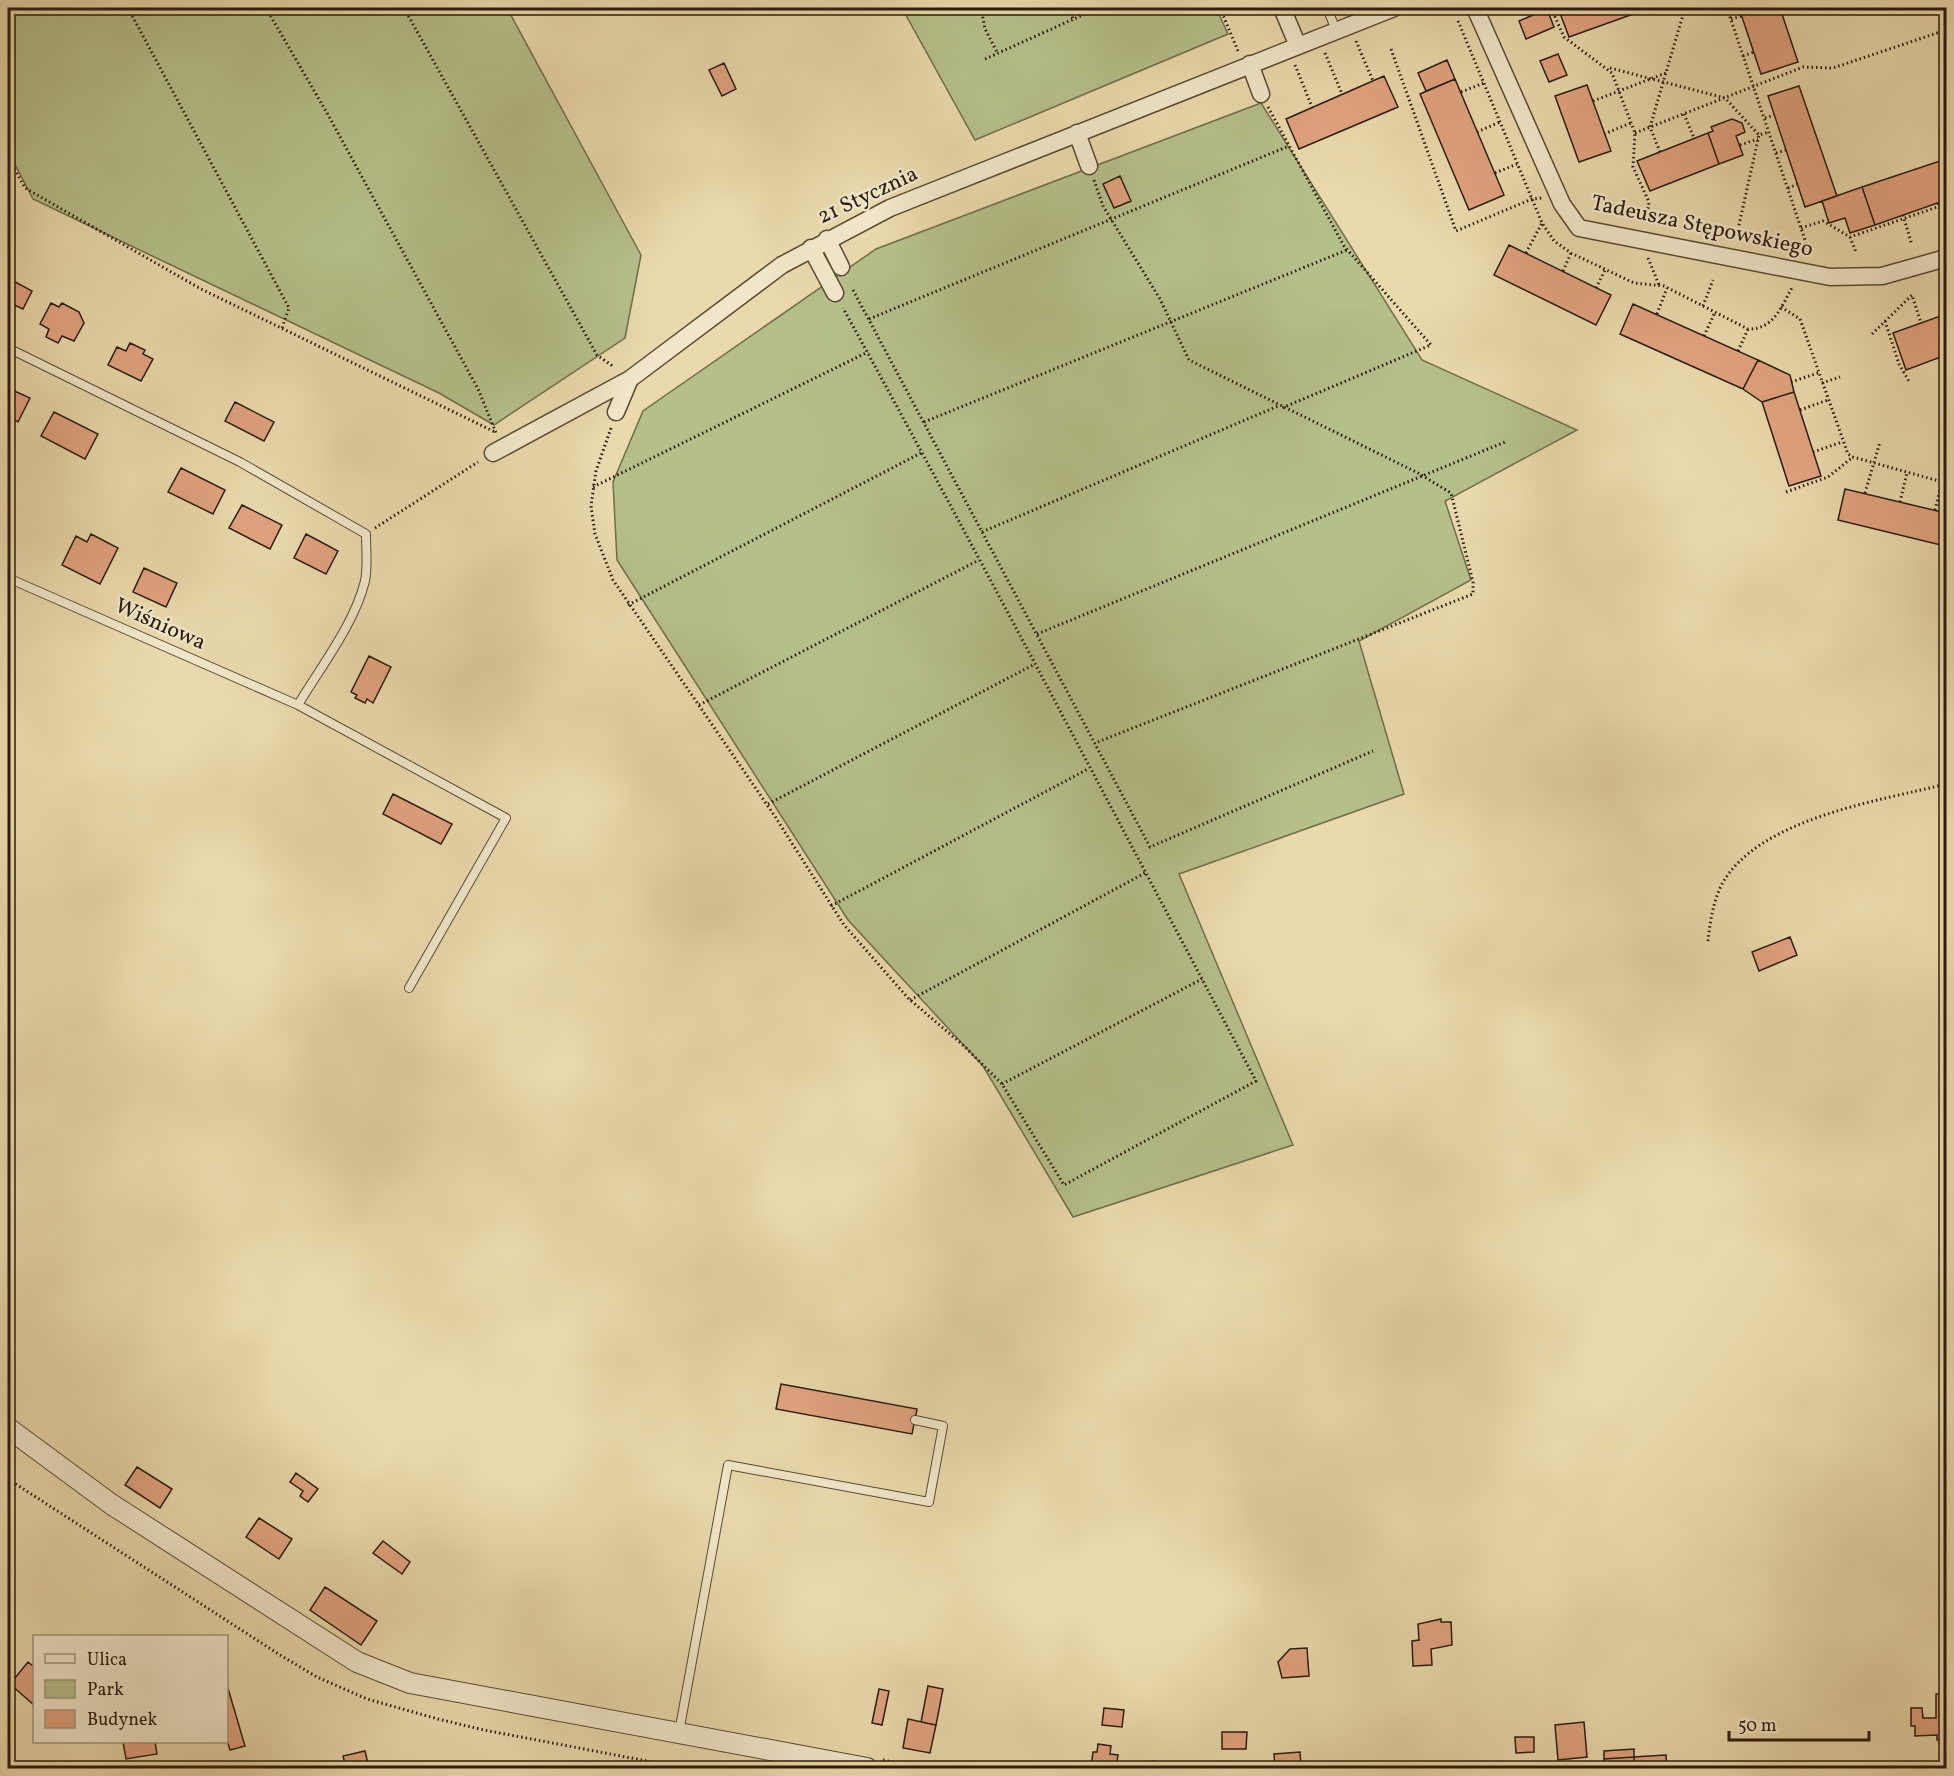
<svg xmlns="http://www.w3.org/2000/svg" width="1954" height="1776" viewBox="0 0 1954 1776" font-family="Vollkorn,serif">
<rect width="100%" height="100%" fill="#e9d9ac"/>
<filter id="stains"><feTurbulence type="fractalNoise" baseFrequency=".00333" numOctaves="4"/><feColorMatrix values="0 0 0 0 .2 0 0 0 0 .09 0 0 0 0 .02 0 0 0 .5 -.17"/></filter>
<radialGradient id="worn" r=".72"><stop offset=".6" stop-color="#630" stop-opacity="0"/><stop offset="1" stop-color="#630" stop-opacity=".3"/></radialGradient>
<path fill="#b5bf8a" stroke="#706d4a" stroke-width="1.5" d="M8,8H507L641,255L625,338L494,425L439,393L33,199L8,151Z
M902,8H1216L1228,34L975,140Z
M1261,103L1422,360L1577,430L1445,501L1471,580L1359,641L1404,794L1179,874L1293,1145L1073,1217L983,1066L848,920L617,560L613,482L643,411L876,249Z"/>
<path fill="#e0a37f" stroke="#2b1b0a" stroke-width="1.5" d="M1558,8H1650L1569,37Z
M1739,8H1780L1798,62L1761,74Z
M1547,9L1554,27L1526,39L1519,21Z
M1558,54L1567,75L1549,82L1540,61Z
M1447,60L1455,79L1426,91L1418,73Z
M724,63L736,89L722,96L709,70Z
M1384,76L1398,107L1299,149L1286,119Z
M1455,79L1504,195L1469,210L1420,94Z
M1587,85L1611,151L1579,162L1555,96Z
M1799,86L1837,196L1805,207L1768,96Z
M1732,119L1742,123L1745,132L1736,136L1743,155L1719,164L1708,133L1713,131L1711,127Z
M1708,133L1719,164L1650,191L1637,161Z
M1946,159V200L1875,225L1862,187Z
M1120,176L1131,201L1114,208L1103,184Z
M1862,187L1875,225L1850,233L1845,218L1829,223L1822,201Z
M1509,245L1611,295L1596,325L1494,275Z
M8,278L32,291L23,309L8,302Z
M51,303L59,307L62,303L79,312L84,323L74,341L62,336L58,343L46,337L49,329L40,324Z
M1633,304L1758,360L1743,389L1620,334Z
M1946,314V355L1906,370L1893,333Z
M130,343L145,350L143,354L153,359L141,381L108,365L117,347L126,351Z
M1758,360L1790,375L1794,392L1762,402L1743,389Z
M8,388L30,398L18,422L8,416Z
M1794,392L1821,476L1789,486L1762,402Z
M235,402L274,422L264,441L225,421Z
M54,412L98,434L85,459L41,436Z
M181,468L225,490L213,514L168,492Z
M1845,489L1946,513L1945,546L1838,520Z
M242,505L282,525L270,549L229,528Z
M91,534L118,548L100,584L62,565L76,536L87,542Z
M306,534L338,551L326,574L294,558Z
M144,568L177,583L166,607L133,592Z
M369,656L391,667L373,703L367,699L365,703L355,698L357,695L351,692Z
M393,794L452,824L441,844L383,814Z
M1790,937L1797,955L1759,971L1752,952Z
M781,1384L917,1409L912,1434L776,1409Z
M137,1467L172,1489L160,1508L125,1485Z
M296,1473L318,1489L308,1502L300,1496L303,1491L290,1482Z
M259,1518L292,1539L279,1559L246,1537Z
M383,1541L410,1562L402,1574L373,1553Z
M325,1587L377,1621L361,1645L310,1610Z
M1441,1619V1622H1451L1452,1645L1431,1649L1432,1665L1413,1666L1412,1641L1419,1640L1418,1624Z
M1307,1648L1309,1676L1282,1678L1278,1662L1290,1649Z
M28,1662L34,1667V1705L10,1684Z
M227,1685L245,1746L230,1750L226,1737Z
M928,1686L943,1689L936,1725L921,1722Z
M879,1689L889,1691L882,1725L872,1723Z
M1946,1692V1743L1937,1740V1735L1915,1736V1726H1911V1708H1922L1923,1718H1936V1694Z
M1104,1708L1124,1710L1122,1727L1102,1725Z
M908,1719L936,1725L930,1753L903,1748Z
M1584,1722L1587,1757L1558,1760L1555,1725Z
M1222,1732H1247L1246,1749H1222Z
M1515,1737H1534V1752L1516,1753Z
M123,1742H155L157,1754L126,1759Z
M1098,1744L1111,1746L1110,1754L1118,1755L1116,1768H1091L1093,1752H1097Z
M1634,1749V1757L1604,1759V1751Z
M365,1751L369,1768H346L343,1756Z
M1300,1752L1301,1766L1298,1768H1275L1274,1754Z
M1666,1755L1667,1768H1635L1634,1757Z
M1634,1757L1635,1768H1605L1604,1759Z
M1152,1761L1190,1767V1768H1151Z"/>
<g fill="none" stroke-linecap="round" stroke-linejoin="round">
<g stroke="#5a4a32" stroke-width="10">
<path id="service" d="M1327,8L1336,30
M8,348L240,462L366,534C366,549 368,566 365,581C355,623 320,668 298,705
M8,578L298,705L506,818L409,988
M679,1732L728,1465L929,1502L943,1426L915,1420"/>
</g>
<g stroke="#5a4a32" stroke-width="19">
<path id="minor" d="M1282,8L1298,46
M1475,8L1562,204L1579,228L1830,277L1882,276L1946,258
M1250,64L1261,94
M1077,133L1089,166
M827,239L841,267
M811,248L835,293
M616,412L630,379
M493,453L630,379L782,265L890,208L1394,8"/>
</g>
<g stroke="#5a4a32" stroke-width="22">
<path id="tertiary" d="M8,1428L111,1504L357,1662L410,1683L867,1768"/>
</g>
<path stroke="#2b1b0a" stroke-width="3" stroke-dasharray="1.5 3" stroke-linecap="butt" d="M128,8L289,308L282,328
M266,8L327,113L478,389L496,433
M404,8L597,355L614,367
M981,8L985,29L998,54
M1070,8L1073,20
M1220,8L1238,51
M1551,8L1564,37L1612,73L1635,133L1633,167L1649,202L1647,214
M1727,8L1808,249L1807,256
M1731,19L1742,16
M1458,21L1542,223L1554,241L1571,253L1634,283L1664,286L1748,329C1774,330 1782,305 1793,286
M1356,41L1373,81
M1391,49L1456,231L1532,199L1542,198
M1325,53L1342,94
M1743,56L1754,52
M985,59L1098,8
M1295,65L1312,107
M1610,68L1725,98L1759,135L1769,132
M1461,92L1484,83
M1593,101L1666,73
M1268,107L1344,246L1431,345L1282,408
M1684,114L1694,138
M1765,118L1774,115
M1477,132L1500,122
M1635,133L1803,67L1833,68L1946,30
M1604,134L1631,123
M1740,145L1758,139
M1660,152L1650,127L1685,8
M1776,153L1786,150
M8,157L25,188L201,289L495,432
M1495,173L1517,164
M1094,180L1103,206L1160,299L1189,360L1418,473L1451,493L1473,582V594L1095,743
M1788,188L1798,184
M1938,203L1946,228
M1903,215L1912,245
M1801,228L1823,221L1850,237L1946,204
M1737,234L1759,135
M1850,237L1856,252
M1526,253L1542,223
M1648,258L1659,285
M1563,271L1571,253
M1596,288L1605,270
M853,290L1150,847L1373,751
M1703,306L1713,280
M1781,307L1800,319L1848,454L1853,457L1946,483
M1657,314L1667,288
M869,319L1289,146
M1885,321L1899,364L1910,383
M1872,334L1912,295L1921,323
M1704,336L1715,312
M1738,351L1748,329
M1791,382L1818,373
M1822,383L1840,377
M1800,410L1828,400
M924,422L1347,250
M611,428L596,471L591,506L595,534L613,580L774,815L844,925L908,998L964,1046L1002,1084L1064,1185L1256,1081C1119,823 984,564 843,308
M1813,452L1842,442
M1943,454L1946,466
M593,487L868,352
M1786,492L1828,477L1853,457
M1865,493L1880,442
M1900,502L1907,473
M1935,510L1942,482
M375,528L478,462
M982,532L1278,406
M628,605L921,453
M1037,634L1505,442
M699,705L979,560
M768,804L1035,664
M831,906L1088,769
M1708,941C1710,922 1713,902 1722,884C1759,818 1879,801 1946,784
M910,1000L1145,873
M1002,1084L1202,979
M8,1479L280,1655L317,1677L367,1699L438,1719L484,1730L684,1768
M883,1760L921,1768"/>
<use href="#service" stroke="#f1e6c9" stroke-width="8"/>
<use href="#minor" stroke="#f1e6c9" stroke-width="16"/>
<use href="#tertiary" stroke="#f1e6c9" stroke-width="20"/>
</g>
<g text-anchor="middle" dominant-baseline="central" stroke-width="4.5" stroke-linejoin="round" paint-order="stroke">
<g font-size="22" fill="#2b1b0a" stroke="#f1e6c9">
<text transform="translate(868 196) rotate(-25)">21 Stycznia</text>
<text transform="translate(1702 227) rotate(12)">Tadeusza Stępowskiego</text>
<text transform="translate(160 625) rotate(24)">Wiśniowa</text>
</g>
</g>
<rect width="1954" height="1776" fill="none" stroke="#e9d9ac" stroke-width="30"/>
<rect x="9" y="9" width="1936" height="1758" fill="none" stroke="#2b1b0a" stroke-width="3"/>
<rect x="15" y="15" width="1924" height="1746" fill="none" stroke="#2b1b0a" stroke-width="1.5"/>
<rect x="33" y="1635" width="195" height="108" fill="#f1e6c9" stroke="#a2957d" stroke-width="1.5"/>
<rect x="45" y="1654" width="30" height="9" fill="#f1e6c9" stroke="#a2957d" stroke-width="1.5"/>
<text x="87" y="1665" font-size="18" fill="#2b1b0a">Ulica</text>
<rect x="45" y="1680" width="30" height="18" fill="#b5bf8a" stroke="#a2957d" stroke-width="1.5"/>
<text x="87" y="1695" font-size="18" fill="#2b1b0a">Park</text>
<rect x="45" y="1710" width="30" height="18" fill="#e0a37f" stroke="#a2957d" stroke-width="1.5"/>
<text x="87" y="1725" font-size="18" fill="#2b1b0a">Budynek</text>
<path d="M1729 1731v9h140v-9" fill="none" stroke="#2b1b0a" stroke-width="3"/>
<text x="1738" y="1731" font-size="18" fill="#2b1b0a" stroke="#f1e6c9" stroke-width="4.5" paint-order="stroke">50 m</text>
<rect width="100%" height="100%" filter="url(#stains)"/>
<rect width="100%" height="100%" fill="url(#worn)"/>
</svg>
